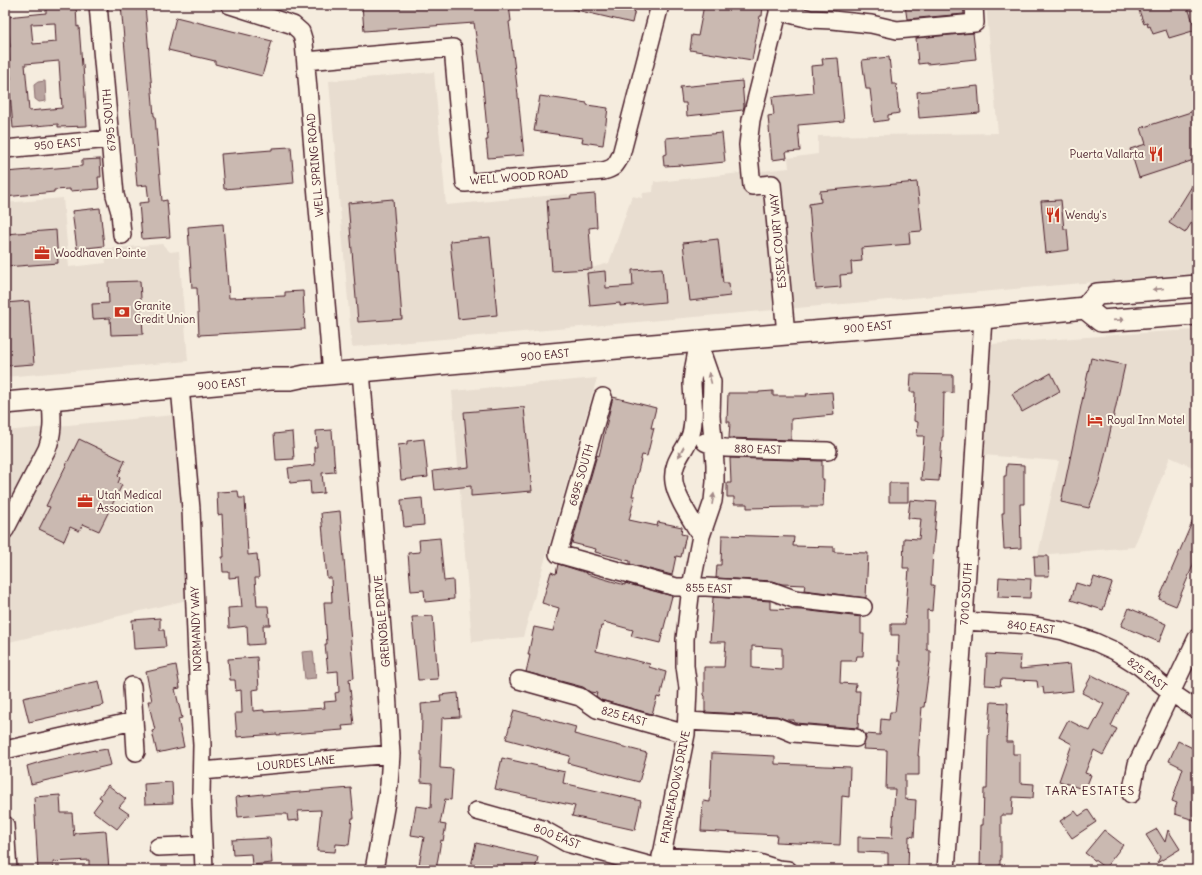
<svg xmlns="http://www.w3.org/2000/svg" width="1202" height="875" viewBox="0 0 1202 875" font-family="Delius,sans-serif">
<rect width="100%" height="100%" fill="#f5ecde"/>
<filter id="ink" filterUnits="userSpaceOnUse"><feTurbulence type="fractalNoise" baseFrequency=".025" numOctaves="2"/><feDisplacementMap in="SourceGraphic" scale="8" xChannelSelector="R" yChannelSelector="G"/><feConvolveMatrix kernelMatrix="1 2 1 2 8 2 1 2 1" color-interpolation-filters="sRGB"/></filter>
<g filter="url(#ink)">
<path fill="#e8ddd0" d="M986,5H1197V273L352,347L329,81L434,72L446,205L568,194L574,270L588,269L609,263L632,196L642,198L643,193L653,192L654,181L657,182L789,168L788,158L818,154V136L998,133Z
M63,198L69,267L106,263L104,249L162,244L170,252L179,251L188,361L5,377V203Z
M1197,330V469L1170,457L1134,547L1038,555L1059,461L983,455L991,344L1156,332Z
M597,378L523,637L472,642L452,391Z
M174,415L187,600L5,643V431Z"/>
<path fill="#b8a39e" stroke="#8c6e70" d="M45,81L46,101L39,102L35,99L34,85L38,82Z
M313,651L316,678L305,679L302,652Z"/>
<path fill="#cab9b1" stroke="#4a1f2b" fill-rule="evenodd" d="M46,5H76L77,27L79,26L82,66L83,65L87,126L58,127V124L13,128L9,80H11L8,47H10L7,17L46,13ZM55,23L56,42L33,44L31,24ZM59,61L62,108L29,111L25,64Z
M121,5H145L154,116H155L162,201L167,200L170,237L142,239L139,203L149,202L147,185L137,186Z
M362,5H509L511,21L509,22L517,86L524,155L488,158L486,140H488L482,76L474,23L364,31Z
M572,5H636L632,23L572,9Z
M704,5H763L762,16H760L752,60L690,50L692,35L698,36Z
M905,5H963L964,14L907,19Z
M1137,5H1187L1196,30L1169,38L1166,30L1153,34L1150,26L1148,27L1147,23L1144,24Z
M176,17L272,41L262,76L215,64V61L168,50Z
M973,33L976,59L927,64V63L918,64L916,38Z
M889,57L892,84H896L899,113L888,115V120L874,122L870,89H866L862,60Z
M838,58L844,121L798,125L800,151L786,152L787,158L772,160L768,116L774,115L772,97L813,93L811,66L823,65L822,59Z
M742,81L744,106L743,110L687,116L686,103H682L680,87Z
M978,86L980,113L919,118L917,92Z
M540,96L587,103V105L608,108L603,145L582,142L583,138L534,131Z
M1197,110V159L1139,178L1130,149L1146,144L1141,128Z
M722,133L725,162L683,166V165L664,166L663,155L667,154L666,138Z
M291,147L294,183L224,189L221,154L272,150V148Z
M100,159L101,177H98L99,189L70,191V189L54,190V192L5,197V172L82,166V160Z
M1197,178V214L1185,233L1169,223Z
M917,182L922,231L909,232L910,244L861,248L862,261L851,262L852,274L840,275L841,287L816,289L809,204L821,202L820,191Z
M595,194L597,227L589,228L592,269L552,271L547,200L571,198L570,196Z
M393,199L402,319L358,322L348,203Z
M1061,200L1064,229H1067L1069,250L1046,253L1041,201Z
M100,208L104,246L77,249L72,211Z
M223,224L229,298L285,296V292L303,291L305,329L199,335L197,288H192L188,227Z
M56,230L58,263L5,267V234Z
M490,237L497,315L458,319L450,241Z
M718,239L723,283H729L730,296L690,301L683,243Z
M662,268L665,302L620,306V303L590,306L587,273L605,271L606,288L633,286L632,270Z
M140,281L143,334L111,335L110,318L93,319L92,304L109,303L108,282Z
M29,301L34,364L6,366L5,347V303Z
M1091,358L1125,365L1099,482L1089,508L1061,502Z
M1051,373L1060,391L1022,412L1012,394L1038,379L1039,380Z
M911,374L953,375V393L944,392L943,437H942L939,481L921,480L924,436H917L918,422L914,421L915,392H910Z
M773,391V396H807L806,394L832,392L834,415L791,419V440L729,438L730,422H727L728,393H759V392Z
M613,397L656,408L651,428H654L647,456L642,455L632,496H635L629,520L657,526L658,522L682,527L681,534L686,535L681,557L676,556L672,575L630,564V561L595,552L596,549L572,543L597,455L599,456Z
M524,407L532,491L471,496V486L435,490L433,471L469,467L464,412Z
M332,430L335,472L322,473L324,493L311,494L310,481L290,483L288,468L315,465L314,447H317L316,431Z
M292,432L294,459L276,460L274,434Z
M79,439L125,461L118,476L120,478L118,483L122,485L99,531L83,524L79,531L70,527L64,541L39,529L50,507L46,506Z
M424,439L428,477L401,480L398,445L407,444V441Z
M730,458L822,461V479H824L823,507H793L747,508V504H734V497H727V483H731Z
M1007,464L1024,465V504H1020L1021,548L1004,549L1002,513H1004V476H1006Z
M889,483H908V502H889Z
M238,491L239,498H245L248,555L257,554L259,578H255L257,606H268L270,625H263L264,644L248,645L247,626L229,628L228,608L242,607L239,577L229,578V572H223L222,557H224L222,514L218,515L217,492Z
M422,498L424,525L404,527L401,500Z
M910,500L937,502L933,550L931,585H934L932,611L927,610V650H930V661L924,707H922L918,756H919V775H905V799L916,800L914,837L909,836L908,870H888V853L858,852V837L892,838L895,789H886L887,750L863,749L864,744L866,739L865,734L880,735L881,719L889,720L890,712H895L901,661H898L899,635H891V624H905L909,568H903L904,538L919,539L921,519L908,518Z
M340,511L354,678L349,679L354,725L342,726L343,730L277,735V734L237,737L235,713H242L241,690L236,691L235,680H230L228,659L257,657L259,689L252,690L253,711L264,710V712L325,708L324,702L336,701L335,693L339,692L338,671L328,672L325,644H327L324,602H332L331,578H327L321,513Z
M1197,511V556L1176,606L1159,599Z
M722,535L794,537L793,546L834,547V552L868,553L866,598L804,590L805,585L782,584L773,581L716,578L717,565H721Z
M440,538L444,581L453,580L454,599L425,602L424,590L411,591L408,553L420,552L419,540Z
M1034,556H1048L1049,576H1035Z
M558,564L587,573V574L625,585V583L672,596L660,643L631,636L633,630L604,622L603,627L601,626L596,651L650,664L649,667L666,672L660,698L657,697L652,714L601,700L596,696L597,693L590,692L583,687L526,672L530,655H528L534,627L553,631L559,608L542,603L551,572L556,574Z
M999,577L1031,579L1030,598L998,597Z
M1094,577L1112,583L1103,610L1071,600L1076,583L1090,587Z
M713,597L770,601V609L802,610L861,617V634H864L863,656H857L856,661H841L840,683L856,684L855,691H860L858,728L795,723H794V720H787L777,716L705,712V696L704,695V667H724L726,642H710ZM752,646L782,648V670L752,668Z
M1129,608L1166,624L1159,642L1121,626Z
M433,616L438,679L418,680L412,617Z
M160,618V630H164L166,647L134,649L132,620Z
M987,654L1021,656L1020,669L1070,664L1073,691L1044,694L1043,687L1038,688L1037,681L1001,679L1000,686L985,685Z
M176,665L180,688L175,689L182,718L178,719L184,747L157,753L152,731L155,730L148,701H152L146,672Z
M1092,675L1127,693L1111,726L1117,729L1103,755L1094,750L1085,773L1091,775L1085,790L1059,781L1072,744L1059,737L1068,720L1090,731L1104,704L1082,693Z
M99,681L104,705L29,722L23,698Z
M458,693L460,717L442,718L440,768L453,769L451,800L445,799L440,824L446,825L443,841L441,840L436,870H418L424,837L411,835L416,806L431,808L432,783L421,782L422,755H421L422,718L421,704L441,702L440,695Z
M991,702L1008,703L1006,742H1013V754H1020V783L1034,784L1033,798L1013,797L1012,815H1001V860H1000V870H980L981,825H983L984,789H987L988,740Z
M514,710L576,727L574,734L647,753L639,782L568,763L570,756L506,739Z
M1178,741L1197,750V809L1194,820L1175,814V809L1177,803L1172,801L1183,768L1169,761Z
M107,749L111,765L31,784L27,766L43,761L95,750V751Z
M712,753L775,756V764L850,767L849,797L842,796L840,845L776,842L777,835L701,831L703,801L710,802Z
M502,758L565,772L563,783L641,801L635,830L572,816L575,806L495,789Z
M172,782L173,803L145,804L144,784Z
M108,785L126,799L119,807L129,814L117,829L93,811L102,799L99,797Z
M351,788L354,818H352L349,845L336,844L335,852L317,851L321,810L298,811L299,820L288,821L287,814H273L238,817L236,797L263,794V795Z
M60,795L61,813H72L74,836L76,833L106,831L109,870H89V860L53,862L54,870H38L34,797Z
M1088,810L1096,822L1072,838L1060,821L1075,811L1079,816Z
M1157,829L1165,842L1168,830L1180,849L1157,863L1160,857L1146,835Z
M1104,830L1123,845L1105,868L1085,853Z
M270,838L272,863L252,865L251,854L233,855L232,840Z
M476,843L538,857L535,870H470Z"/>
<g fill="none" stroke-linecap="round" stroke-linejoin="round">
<g stroke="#4a1f2b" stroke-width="20">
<path id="minor" d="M98,5L115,195L120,212L122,235
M230,5L293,25L301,32L304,42L332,374
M780,5L751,120L748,145L752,186L772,184L786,334
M778,11L810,19L832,20L871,24L897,30L975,23L974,5
M306,61L453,48L465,183L603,171C615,168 616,165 621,155L660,5
M5,149L110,139
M698,346C696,358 692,372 692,385C693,401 695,418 691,434C686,451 671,461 674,482C676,498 693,522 701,536
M361,371L387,691L391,754L389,785L374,870
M180,387L191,509L197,658L202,745L201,795L204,870
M603,397L558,554L676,587H706L772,591L794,599L863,607
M705,442L714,446L725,448L828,451
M5,530L47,449C54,431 52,418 51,399
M964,621L1031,625L1063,631L1095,642L1115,651L1139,666L1172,693L1197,710
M519,680L580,697L597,709L686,734
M132,686L136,752
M687,721L776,726L793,733L856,738
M5,750L134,721
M202,771L391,754
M1131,794L1137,764L1197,638
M477,811L542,829L567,843L659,868
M5,825L8,870
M158,847L203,845
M661,856L756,862L778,869L788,870
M659,870L686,734L688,688L685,666V639L691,587L701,536L713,501L715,482V464L711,416L712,382L698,342
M946,870L963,635L983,318"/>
</g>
<g stroke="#4a1f2b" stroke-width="24">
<path id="major" d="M1085,308L1101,321L1197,314
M5,403L271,379H291L305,376L628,347L983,318L1085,308L1097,294L1197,286"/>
</g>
<use href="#minor" stroke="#fcf5e5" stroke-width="17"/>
<use href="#major" stroke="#fcf5e5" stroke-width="21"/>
</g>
<defs><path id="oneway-solid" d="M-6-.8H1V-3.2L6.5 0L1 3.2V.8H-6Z"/></defs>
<g fill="#a38a88">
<use href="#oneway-solid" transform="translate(1158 289) rotate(175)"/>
<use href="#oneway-solid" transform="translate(1119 320) rotate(-4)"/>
<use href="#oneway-solid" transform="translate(710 378) rotate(-105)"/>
<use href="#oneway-solid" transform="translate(681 452) rotate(119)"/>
<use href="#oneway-solid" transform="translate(713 499) rotate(-80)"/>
</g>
</g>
<defs>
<g id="restaurant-bare" transform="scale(1.2)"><path d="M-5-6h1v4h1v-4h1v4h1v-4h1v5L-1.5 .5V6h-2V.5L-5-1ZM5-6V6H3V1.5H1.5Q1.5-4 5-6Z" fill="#c8321e" stroke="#fcf5e5" stroke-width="2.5" paint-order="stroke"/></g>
<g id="office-bare" transform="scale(1.2)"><path d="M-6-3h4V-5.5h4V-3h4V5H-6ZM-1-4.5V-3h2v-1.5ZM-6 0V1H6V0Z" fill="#c8321e" stroke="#fcf5e5" stroke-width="2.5" paint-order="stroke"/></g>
<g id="bank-bare" transform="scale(1.2)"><path d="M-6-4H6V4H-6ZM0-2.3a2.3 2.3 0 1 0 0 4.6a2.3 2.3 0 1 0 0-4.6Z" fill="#c8321e" stroke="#fcf5e5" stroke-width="2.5" paint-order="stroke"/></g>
<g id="hotel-bare" transform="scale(1.2)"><path d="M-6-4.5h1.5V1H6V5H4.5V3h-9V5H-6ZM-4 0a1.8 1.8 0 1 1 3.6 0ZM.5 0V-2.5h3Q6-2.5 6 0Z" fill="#c8321e" stroke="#fcf5e5" stroke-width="2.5" paint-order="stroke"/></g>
</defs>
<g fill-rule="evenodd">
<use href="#restaurant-bare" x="1156" y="154"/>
<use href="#restaurant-bare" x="1053" y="215"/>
<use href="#office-bare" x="42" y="253"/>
<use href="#bank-bare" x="122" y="312"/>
<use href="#hotel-bare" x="1095" y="420"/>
<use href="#office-bare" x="85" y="501"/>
</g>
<g text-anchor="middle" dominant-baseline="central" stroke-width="4" stroke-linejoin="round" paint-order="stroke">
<g font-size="11" fill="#4a1f2b" stroke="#fcf5e5">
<text transform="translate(109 120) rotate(-95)">6795 SOUTH</text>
<text transform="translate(58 144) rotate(-5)">950 EAST</text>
<text transform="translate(315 165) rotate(-95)">WELL SPRING ROAD</text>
<text transform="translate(519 177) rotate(-4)">WELL WOOD ROAD</text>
<text transform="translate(778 241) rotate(-95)">ESSEX COURT WAY</text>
<text transform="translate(868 327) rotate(-5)">900 EAST</text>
<text transform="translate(545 355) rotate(-5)">900 EAST</text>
<text transform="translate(222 384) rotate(-5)">900 EAST</text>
<text transform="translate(758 449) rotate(2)">880 EAST</text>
<text transform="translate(581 475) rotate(-74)">6895 SOUTH</text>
<text transform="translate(709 588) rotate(2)">855 EAST</text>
<text transform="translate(966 594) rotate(-86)">7010 SOUTH</text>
<text transform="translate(382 621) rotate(-95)">GRENOBLE DRIVE</text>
<text transform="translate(1031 627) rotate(7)">840 EAST</text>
<text transform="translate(196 629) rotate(-92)">NORMANDY WAY</text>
<text transform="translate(1147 674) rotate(38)">825 EAST</text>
<text transform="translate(624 716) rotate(16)">825 EAST</text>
<text transform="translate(296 763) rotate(-5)">LOURDES LANE</text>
<text transform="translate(675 787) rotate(-79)">FAIRMEADOWS DRIVE</text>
<text transform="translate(557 836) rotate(22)">800 EAST</text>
</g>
<g font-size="11" fill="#4a1f2b" stroke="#fcf5e5" text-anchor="start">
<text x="1144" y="154" text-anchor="end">Puerta Vallarta</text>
<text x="1065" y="215">Wendy's</text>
<text x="54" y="253">Woodhaven Pointe</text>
<text x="134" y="306">Granite<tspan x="134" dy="13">Credit Union</tspan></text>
<text x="1107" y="420">Royal Inn Motel</text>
<text x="97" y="495">Utah Medical<tspan x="97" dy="13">Association</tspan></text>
</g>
<g font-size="12" letter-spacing="1" fill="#4a1f2b" stroke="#fcf5e5">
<text x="1090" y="790">TARA ESTATES</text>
</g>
</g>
<rect width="1202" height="875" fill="none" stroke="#fcf5e5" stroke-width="20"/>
<rect x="10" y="10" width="1182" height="855" fill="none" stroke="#4a1f2b" stroke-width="1.5" filter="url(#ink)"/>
</svg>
